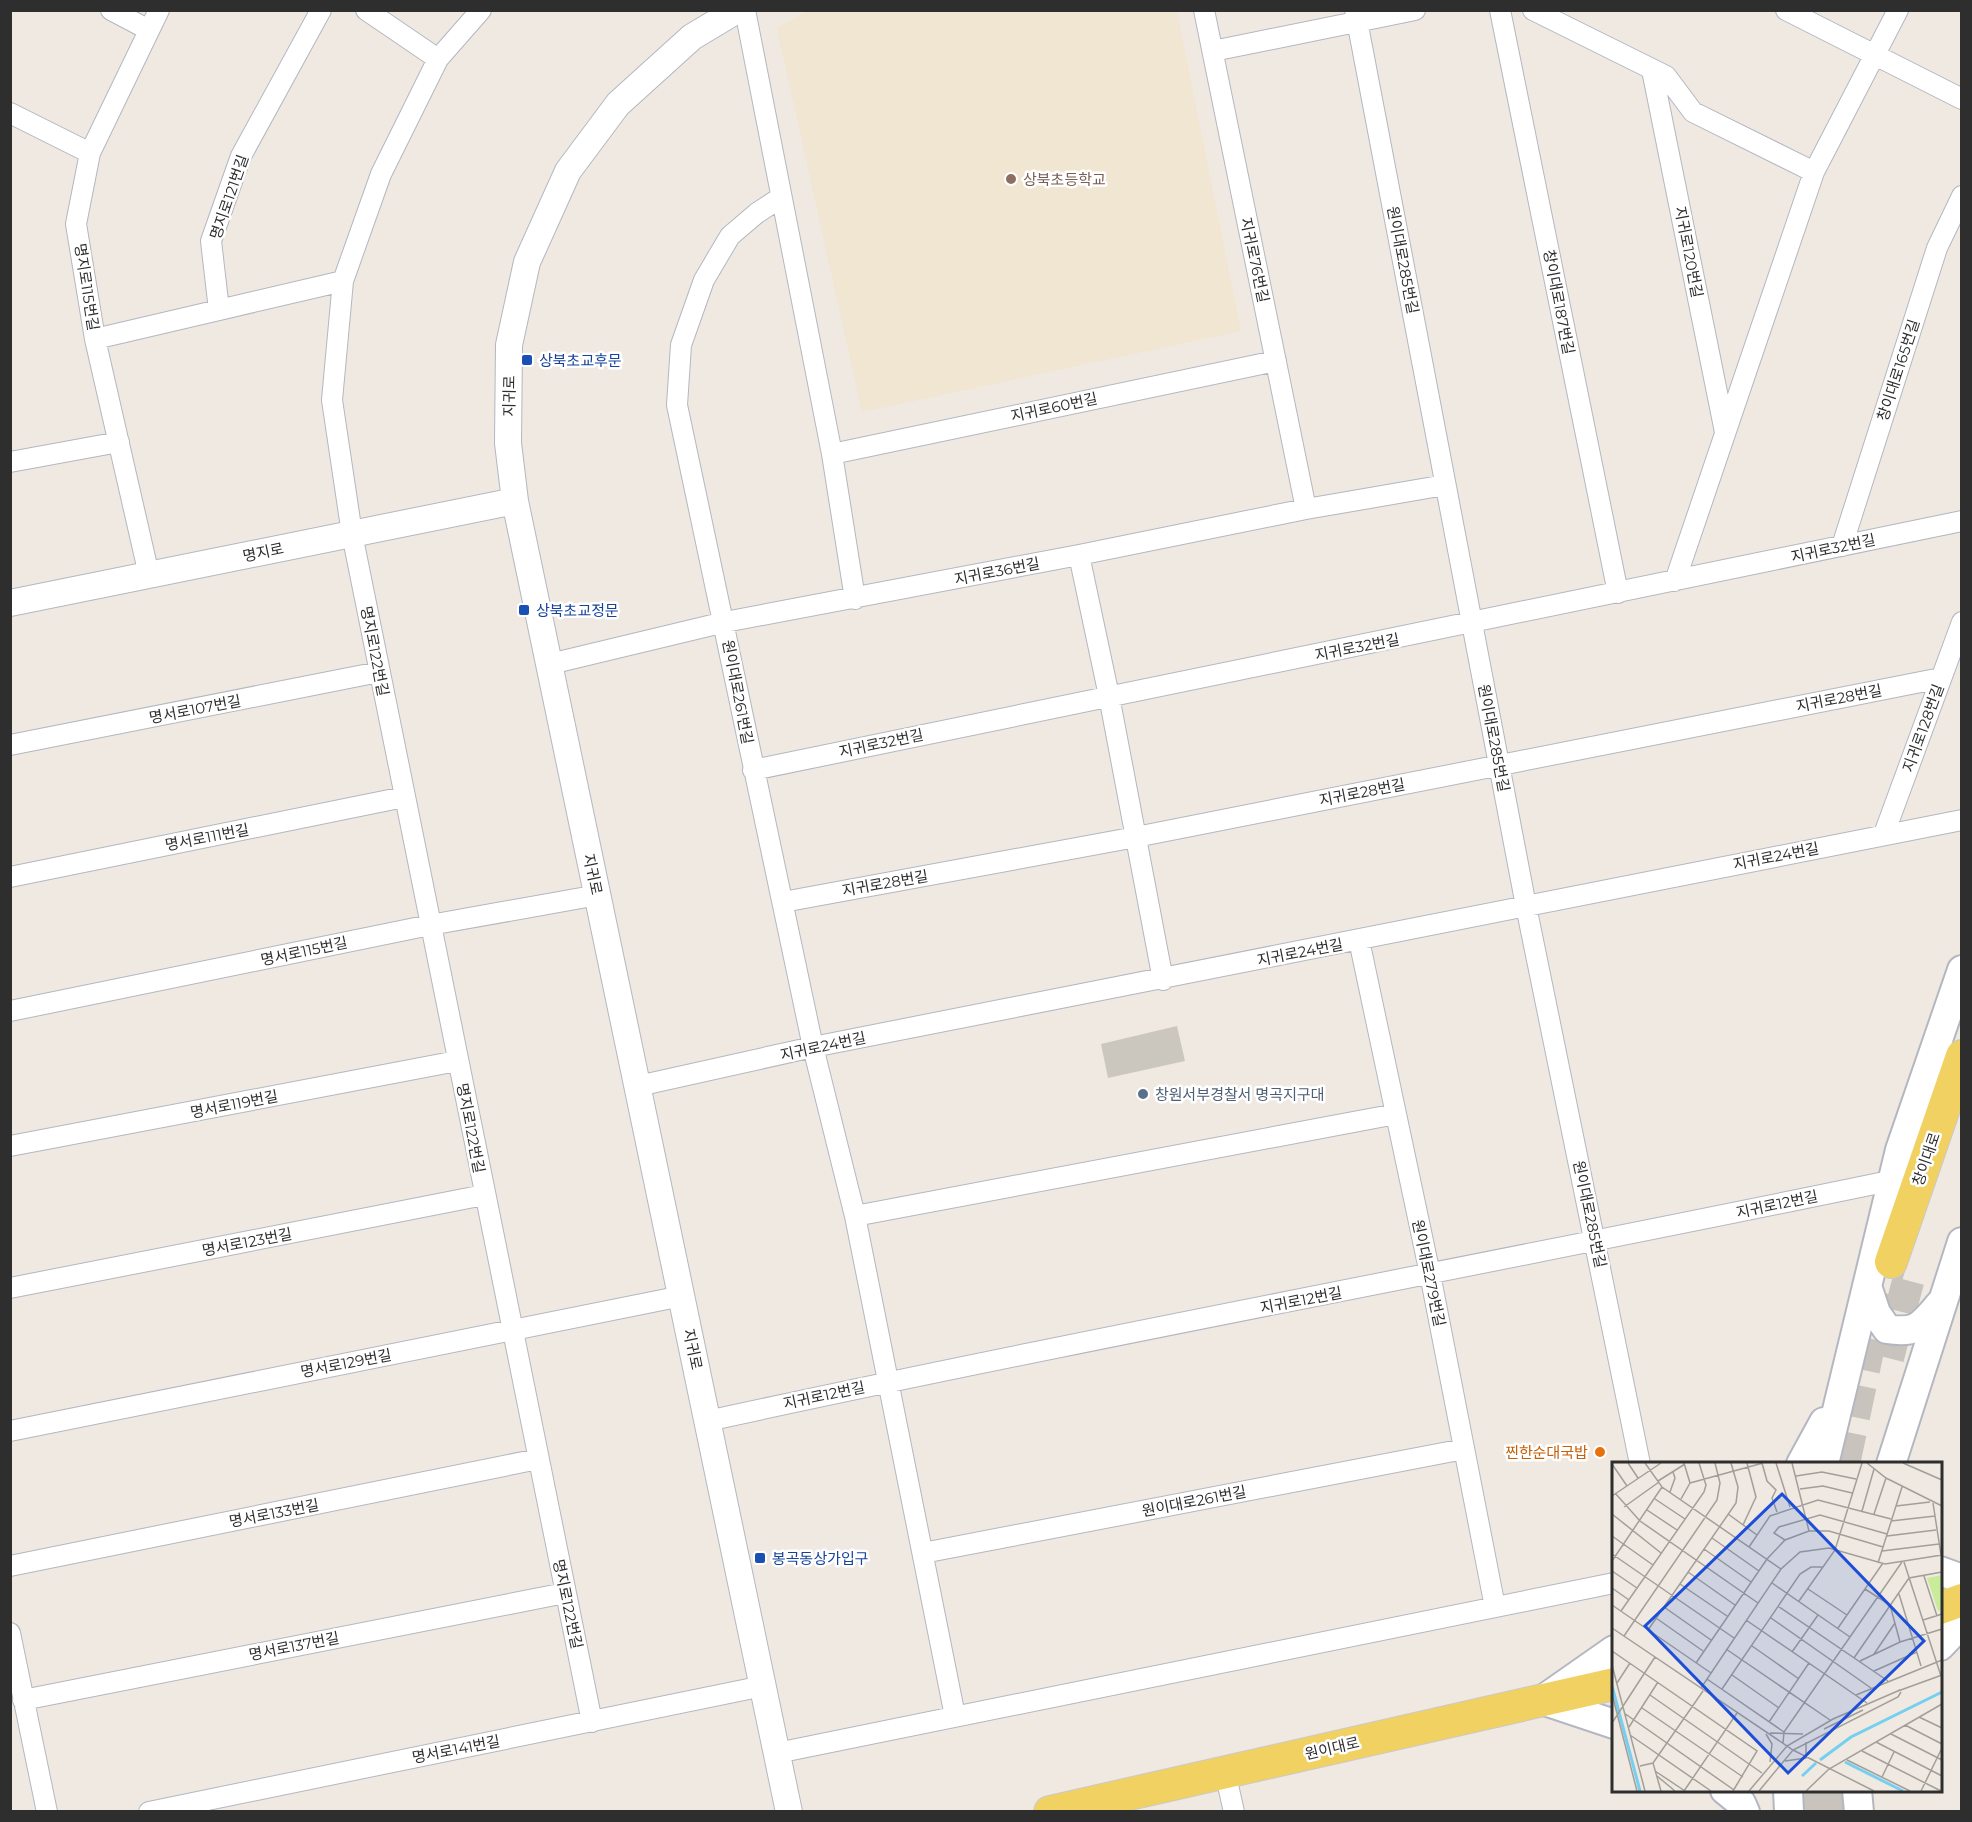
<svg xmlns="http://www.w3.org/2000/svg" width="1972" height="1822" viewBox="0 0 1972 1822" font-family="Montserrat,'Noto Sans KR',sans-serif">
<rect width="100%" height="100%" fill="#efe9e1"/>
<path fill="#f0e6d1" d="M807,11H1177L1241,331L862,412L777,28Z"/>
<path fill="#cbc7bf" d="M1177,1026L1185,1061L1108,1078L1101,1044Z"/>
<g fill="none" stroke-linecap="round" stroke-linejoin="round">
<path stroke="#c8c4bd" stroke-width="32" stroke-dasharray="32 16" stroke-linecap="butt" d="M1888,1358L1910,1274
M1844,1464L1876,1313L1891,1262
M1804,1790L1806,1812
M1826,1790L1828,1812"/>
<g stroke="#b4b7c1" stroke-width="22">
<path id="minor" d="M111,10L149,30
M321,10L241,156L211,241L219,310L343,281
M366,10L438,59
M481,10L438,59L381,174L343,281L332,400L352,534L592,1722
M745,10L832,454L855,599
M1204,10L1306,509
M1355,10L1526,906L1640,1464
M1500,10L1618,593
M1533,10L1666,76L1693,112L1814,172
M1786,10L1962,99
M1213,51L1415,10
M1652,70L1725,432
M10,113L90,153
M780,198L757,213L730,236L704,280L681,345L677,405L813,1047L855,1216L955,1716
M95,339L219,310
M832,454L1276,361
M10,462L119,442
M1842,546L1937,248L1962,196
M1079,555L1109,696L1163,980
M149,575L95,339L76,224L90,153L159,10
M1675,581L1814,172L1898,10
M550,664L725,622L1079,555L1306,509L1445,485
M10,745L379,672
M753,770L1962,521
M1884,834L1962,622
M10,877L404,797
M783,902L1136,837L1941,678
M1359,940L1430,1274L1495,1607
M10,1011L430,925L598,895
M638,1086L813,1047L1962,820
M10,1146L457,1061
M855,1216L1396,1114
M10,1288L484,1195
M707,1421C1102,1335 1499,1262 1894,1180
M10,1431L682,1296
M923,1553L1464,1449
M10,1566L538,1459
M10,1633L47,1812
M23,1700L565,1593
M777,1753L1614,1583
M1225,1772L1234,1812
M149,1812L763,1686"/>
</g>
<g stroke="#b4b7c1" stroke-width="28">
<path id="tertiary" d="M737,10L692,37L618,104L568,171L527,262L509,345L508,443L515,501L789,1812
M10,603L515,501"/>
</g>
<g stroke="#b4b7c1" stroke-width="32">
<path id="secondary" d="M1867,1286L1876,1313L1887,1329C1917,1334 1921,1326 1940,1304
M1801,1464L1824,1422
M1824,1464L1900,1150L1962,970
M1891,1464L1962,1242
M1940,1571L1962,1579
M1940,1646L1962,1623
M1544,1699L1614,1650
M1542,1700L1614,1724
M1725,1790L1741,1803L1745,1812
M1788,1790L1789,1812
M1857,1790L1859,1812"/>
</g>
<g stroke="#c9c9c9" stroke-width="34">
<path id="primary" d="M1891,1262L1962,1056
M1940,1608L1962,1600
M1050,1812L1614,1684"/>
</g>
<use href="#minor" stroke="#fff" stroke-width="20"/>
<use href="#tertiary" stroke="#fff" stroke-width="26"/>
<use href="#secondary" stroke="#fff" stroke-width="28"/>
<use href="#primary" stroke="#f2d163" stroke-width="32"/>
</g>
<circle fill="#8d6e63" stroke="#fff" stroke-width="2" cx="1011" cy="179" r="6"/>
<g fill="#1a4fb4" stroke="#fff" stroke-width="2">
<rect x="521" y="354" width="12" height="12" rx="3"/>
<rect x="518" y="604" width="12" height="12" rx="3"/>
<rect x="754" y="1552" width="12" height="12" rx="3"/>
</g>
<circle fill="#5c6f8a" stroke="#fff" stroke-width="2" cx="1143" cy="1094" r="6"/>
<circle fill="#e8710a" stroke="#fff" stroke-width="2" cx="1600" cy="1452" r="6"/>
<g text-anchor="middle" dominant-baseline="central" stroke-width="5" stroke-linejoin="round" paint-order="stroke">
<g font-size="15" fill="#785e54" stroke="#fff" text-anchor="start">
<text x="1023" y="179">상북초등학교</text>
</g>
<g font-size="15" fill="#2e2e2e" stroke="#fff">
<text transform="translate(229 197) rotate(-71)">명지로121번길</text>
<text transform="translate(1689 252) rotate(79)">지귀로120번길</text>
<text transform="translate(1255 260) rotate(78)">지귀로76번길</text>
<text transform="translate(1403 260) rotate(79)">원이대로285번길</text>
<text transform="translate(87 287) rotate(81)">명지로115번길</text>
<text transform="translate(1559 302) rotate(79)">창이대로187번길</text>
<text transform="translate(1898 370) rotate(-72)">창이대로165번길</text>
<text transform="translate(509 396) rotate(-89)">지귀로</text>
<text transform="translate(1054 407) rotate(-12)">지귀로60번길</text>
<text transform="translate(1833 548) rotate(-12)">지귀로32번길</text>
<text transform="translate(263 552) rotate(-12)">명지로</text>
<text transform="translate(997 571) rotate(-11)">지귀로36번길</text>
<text transform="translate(1357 647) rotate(-11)">지귀로32번길</text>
<text transform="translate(375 651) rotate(79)">명지로122번길</text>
<text transform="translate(738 692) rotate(79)">원이대로261번길</text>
<text transform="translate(1839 698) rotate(-11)">지귀로28번길</text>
<text transform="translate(195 709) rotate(-11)">명서로107번길</text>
<text transform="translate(1923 728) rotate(-70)">지귀로128번길</text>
<text transform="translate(1494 738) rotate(79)">원이대로285번길</text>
<text transform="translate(881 743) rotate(-12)">지귀로32번길</text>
<text transform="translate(1362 792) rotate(-11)">지귀로28번길</text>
<text transform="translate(207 837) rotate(-11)">명서로111번길</text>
<text transform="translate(1776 856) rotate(-11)">지귀로24번길</text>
<text transform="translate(593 874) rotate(78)">지귀로</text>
<text transform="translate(885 883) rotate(-10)">지귀로28번길</text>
<text transform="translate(304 951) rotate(-12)">명서로115번길</text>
<text transform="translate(1300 952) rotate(-11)">지귀로24번길</text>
<text transform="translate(823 1046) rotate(-12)">지귀로24번길</text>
<text transform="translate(234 1104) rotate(-11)">명서로119번길</text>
<text transform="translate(471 1128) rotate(79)">명지로122번길</text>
<text transform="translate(1926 1159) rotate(-71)">창이대로</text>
<text transform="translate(1777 1204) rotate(-12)">지귀로12번길</text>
<text transform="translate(1590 1214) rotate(78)">원이대로285번길</text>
<text transform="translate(247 1242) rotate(-11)">명서로123번길</text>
<text transform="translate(1429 1273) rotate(78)">원이대로279번길</text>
<text transform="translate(1301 1300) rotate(-11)">지귀로12번길</text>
<text transform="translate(693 1349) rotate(78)">지귀로</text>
<text transform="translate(346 1363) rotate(-11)">명서로129번길</text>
<text transform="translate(824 1395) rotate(-12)">지귀로12번길</text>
<text transform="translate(1194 1501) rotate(-11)">원이대로261번길</text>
<text transform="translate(274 1513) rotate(-11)">명서로133번길</text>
<text transform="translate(568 1604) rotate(78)">명지로122번길</text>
<text transform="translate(294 1646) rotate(-11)">명서로137번길</text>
<text transform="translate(1332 1748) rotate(-13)">원이대로</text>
<text transform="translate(456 1749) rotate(-11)">명서로141번길</text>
</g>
<g font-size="15" fill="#164399" stroke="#fff" text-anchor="start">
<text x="539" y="360">상북초교후문</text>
<text x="536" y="610">상북초교정문</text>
<text x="772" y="1558">봉곡동상가입구</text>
</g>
<g font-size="15" fill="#4e5e75" stroke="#fff" text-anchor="start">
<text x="1155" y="1094">창원서부경찰서 명곡지구대</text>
</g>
<g font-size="15" fill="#c56008" stroke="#fff" text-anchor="end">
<text x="1588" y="1452">찐한순대국밥</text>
</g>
</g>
<g transform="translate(1612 1462)">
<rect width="330" height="330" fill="#efe9e1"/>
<path d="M330,113V148L326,149L315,116Z" fill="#c9ec9a"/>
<path fill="none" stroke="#75cff0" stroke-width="3" d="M0,224L28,329M208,298L239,275L330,230M233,300L291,329M190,314L204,301"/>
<path fill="none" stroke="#a29e99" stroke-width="1.5" d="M16,1L26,16M33,1L50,25L169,107M150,1L155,19L164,28L160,36L165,50M164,1L178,45M180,1L197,69M255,1L274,16L330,44M291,1L330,18M0,2L15,24M184,14L210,10L244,17M46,19L73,2M78,21L151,1M188,27L211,24L240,31M58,30L63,16L61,10M3,31L28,59L146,141M0,34L49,1M43,37L73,57M69,37L78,21L72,1M321,41L329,93M284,44L318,40M12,45L47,20M35,48L65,68M250,49L262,7M0,52L49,91M116,52L145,73M262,52L274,16M279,59L323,54M131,63L144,35L135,1M0,74L41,103M275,74L324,68M100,76L147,109M173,78L162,71L167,65L208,53L275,72M137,85L158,54L206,38L279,57M92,87L139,120M270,89L327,82M0,92L122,176M0,99L50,25M292,100L329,214M266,101L290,25M0,109L25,126M76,110L123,143M312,114L325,154M160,121L238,175M68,122L115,154M0,126L17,138M196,127L235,153M253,127L278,143L288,180M287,132L309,204M187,139L223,88L250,1M0,143L99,211M166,144L276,219M52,145L99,178M9,149L92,30L94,23L87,1M44,156L91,189M159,156L259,226M134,158L255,241M311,158L330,152M0,166L181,288L262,329M226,166L271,101M36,168L124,41L126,25L119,1M12,174L105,38L108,21L103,1M140,184L187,217M114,187L218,258M0,189L145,289L121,329M180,190L206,153M262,192L283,161M242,196L297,116L330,110M248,199L288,180L330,167M84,201L155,97L173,78L197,69H217L271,85M0,203L33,329M262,209L305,190M120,213L167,246M95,217L172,270M5,221L18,201M89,226L169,107L188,90L217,86L273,102L330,93M110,227L188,112L199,105H211M286,229L330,213M0,232L25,329M38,233L150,311M244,233L330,198M30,246L131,315M12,251L122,328M307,255L330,266M157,260L197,201M0,261L43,195M293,263L330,282M17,265L46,220M212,267L251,248M158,271L191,272M154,272L160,282L158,300M279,272L330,298M18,273L99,329M264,280L330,314M171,281L172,270L290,100M250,289L329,329M235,298L298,329M173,299L194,296V280M41,301L49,329M28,304L41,301L91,229M43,309L73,329M45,314L63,329M270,315L282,290M72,329L125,251M137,329L175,284L221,257L288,228M147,329L181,288L286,235L289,230M194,329L217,307L330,242M309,329L330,286"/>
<path fill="#1d4ed8" fill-opacity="0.15" stroke="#1d4ed8" stroke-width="3" d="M170,32L312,179L176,311L33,164Z"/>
<rect width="330" height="330" fill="none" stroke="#2e2e2e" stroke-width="3"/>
</g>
<rect width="1972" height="1822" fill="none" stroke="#2e2e2e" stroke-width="24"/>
</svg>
